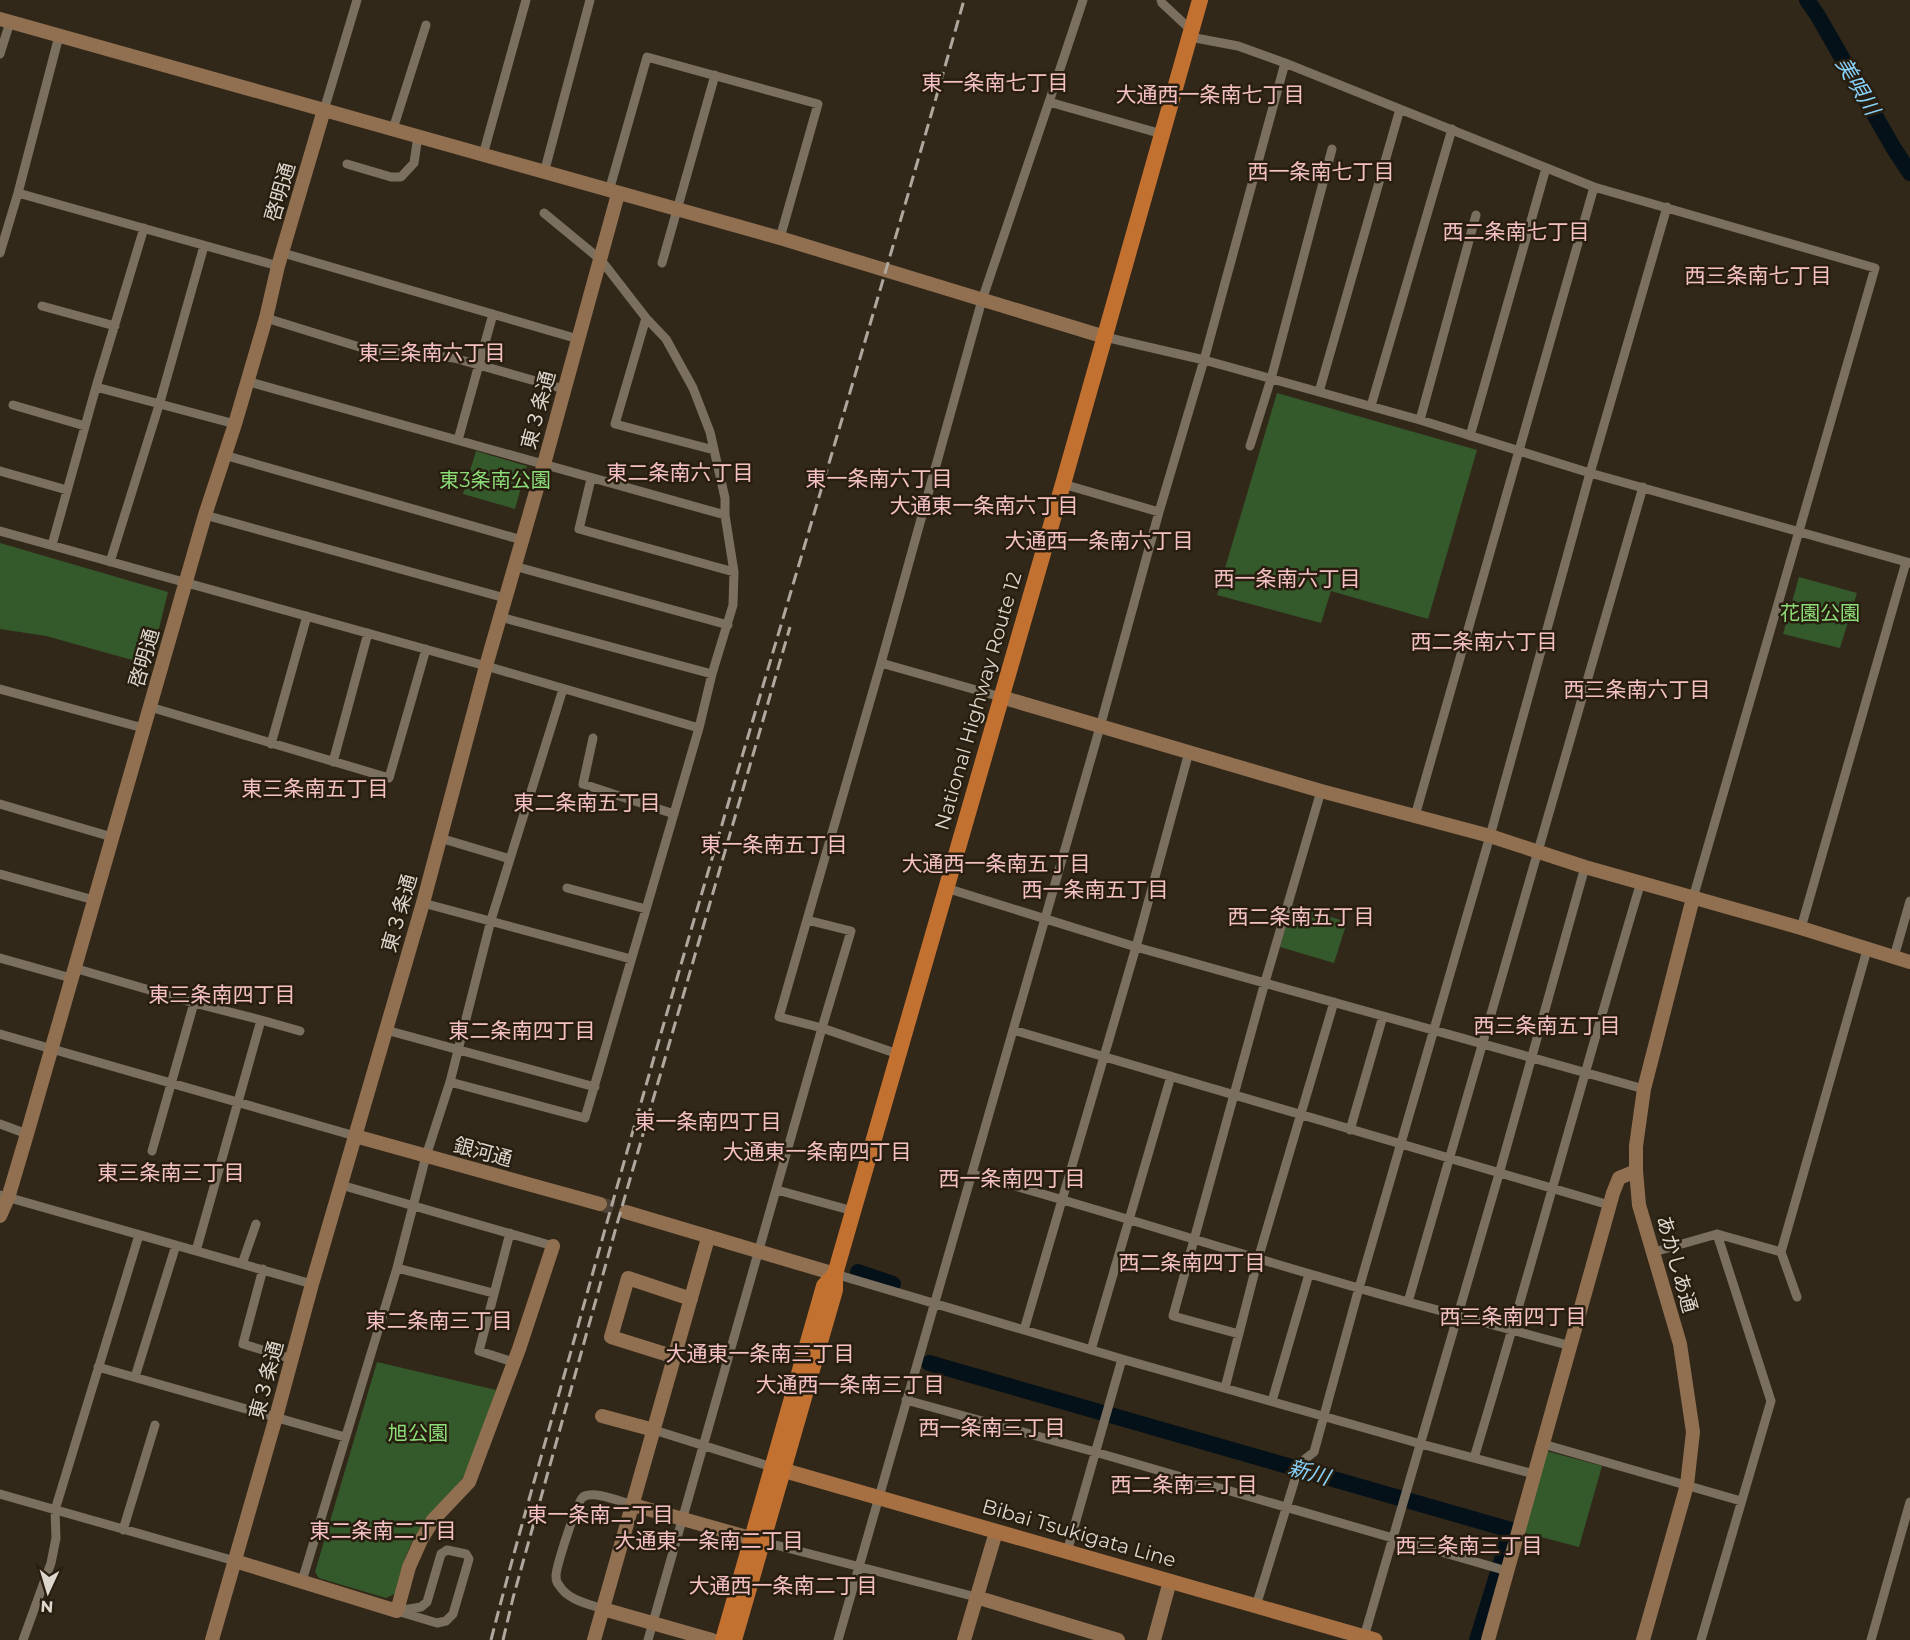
<svg xmlns="http://www.w3.org/2000/svg" width="1910" height="1640" viewBox="0 0 1910 1640" font-family="Montserrat,'Noto Sans JP',sans-serif">
<rect width="100%" height="100%" fill="#32281a"/>
<path fill="#34592b" d="M1277,393L1477,450L1428,619L1331,591L1321,623L1217,595Z
M476,451L527,466L515,509L463,494Z
M0,543L168,592L150,665L46,636L0,629Z
M1799,577L1857,593L1840,648L1783,634Z
M1292,905L1347,922L1334,963L1280,947Z
M377,1362L496,1390C487,1417 479,1447 466,1472C456,1492 437,1505 424,1522C408,1544 401,1568 395,1594L386,1598L319,1578L315,1572Z
M1546,1451L1602,1466L1579,1547L1522,1532Z"/>
<g fill="none" stroke-linecap="round" stroke-linejoin="round">
<path stroke="#041119" stroke-width="16" d="M1807,0L1818,16L1893,147L1910,173
M858,1272L893,1284
M929,1363L1511,1530L1477,1640"/>
<path stroke="#4c4235" stroke-width="14" stroke-dasharray="14 7" stroke-linecap="butt" d="M600,1204L626,1212"/>
<path stroke="#7b6f5f" stroke-width="9" d="M1161,0L1162,3L1192,31
M1190,37L1238,46L1285,63L1594,187L1875,268L1693,898
M0,54L10,22
M1049,102L1083,0
M324,110L357,0
M393,129L426,25
M483,155L526,0
M347,164L391,177H401L414,163L418,136
M544,173L590,0
M609,191L647,57L818,104L780,238
M18,193L278,266
M0,253L18,193L59,36
M283,253L578,339
M662,263L715,75
M42,306L115,326
M266,318L366,349L454,358L564,389
M646,318L615,424L714,450
M1105,337L1204,360L1420,420L1590,473L1910,563
M246,381L725,515
M96,387L235,424
M1319,392L1400,109
M13,405L85,426
M1371,406L1452,129
M1420,420L1476,215
M1470,436L1546,168
M458,440L493,314
M1250,446L1271,379L1332,149
M224,455L522,540
M0,471L67,490
M591,479L579,529L734,572
M1063,484L1159,512
M205,515L505,598
M0,531L486,666L699,728
M52,545L96,387L144,228
M110,562L160,402L204,246
M514,566L728,625
M500,617L712,674
M881,663L1001,697
M0,689L143,728
M150,707L389,778L426,649
M593,738L583,784L674,814
M271,744L307,616
M333,762L368,633
M0,804L112,837
M1415,816L1594,187
M440,838L510,859
M0,874L94,900
M567,888L646,909
M946,888L1136,947L1644,1089
M423,903L631,959
M807,920L851,931L822,1028L898,1054
M1801,928L1906,562
M1894,957L1910,901
M0,958L71,978
M74,968L194,1003L261,1020L196,1251
M261,1020L300,1031
M386,1030L595,1087
M1013,1030L1609,1205
M0,1034L355,1136
M450,1082L585,1118L699,728L712,674L733,605L734,572L725,515V498L710,432L693,388L666,339L646,318L601,260L544,213
M0,1124L27,1134
M1350,1130L1383,1016
M152,1151L194,1003
M972,1174C1118,1214 1262,1262 1408,1302
M341,1185L553,1246
M777,1190L853,1211
M0,1195L312,1284
M510,1233L479,1351L513,1362
M1717,1234L1781,1252L1797,1297
M1654,1252L1717,1234L1771,1401L1701,1640
M1781,1252L1867,950
M242,1264L256,1224
M397,1268L493,1293
M263,1269L243,1344L292,1359
M835,1274L1122,1359L1421,1444L1534,1474
M1024,1330L1136,947L1189,752
M1239,1334L1173,1316L1265,982L1321,791
M1571,1346L1408,1302L1643,487
M1091,1350L1171,1076
M98,1367L345,1437
M135,1377L176,1245
M1225,1388L1258,1259L1334,1002
M906,1400L1095,1452L1507,1571
M1272,1401L1309,1274
M654,1430L772,1467
M1543,1444L1741,1501
M1474,1458C1532,1267 1583,1074 1641,882
M0,1494L235,1561
M123,1530L155,1425
M764,1542L976,1597
M447,1550L466,1554L469,1559L453,1614L446,1621L437,1623L397,1611L421,1607L427,1602L441,1554Z
M1067,1552L1122,1359
M302,1581L397,1268L426,1156L450,1082L491,920L563,689
M1256,1606L1300,1463L1314,1452L1359,1288L1490,836L1590,473L1667,207
M603,1609C589,1604 567,1600 559,1585C557,1583 556,1580 556,1576C556,1567 577,1501 583,1497C594,1490 621,1502 633,1505
M1364,1637L1499,1174L1585,867
M23,1640L51,1563L56,1538L55,1510L139,1235
M648,1640L822,1028L779,1017L881,663L982,300L1049,102L1162,134
M838,1640L1100,727L1159,512L1204,360L1285,63
M1871,1640L1910,1502"/>
<path stroke="#917051" stroke-width="14" d="M0,19L780,238L1105,337
M1001,697L1321,791L1490,836L1585,867L1801,928L1910,962
M355,1136L600,1204
M626,1212L835,1274
M0,1216L8,1198L27,1134L205,515L235,424L266,318L278,266L324,110
M675,1357L611,1337L628,1278L691,1299
M602,1416L654,1430
M633,1505L761,1541
M235,1561L397,1611L409,1567L421,1540L433,1520L469,1482L519,1349L553,1246
M976,1597L1118,1640
M603,1609L712,1640
M212,1640L276,1417L312,1284L423,903L486,666L544,464L618,194
M594,1640L708,1238
M964,1640L996,1532
M1154,1640L1170,1581
M1488,1640L1613,1193L1619,1178L1636,1171
M1643,1640L1687,1485L1693,1432L1680,1344L1639,1205L1636,1171V1146L1644,1089L1693,898"/>
<path stroke="#a67043" stroke-width="15" d="M772,1467L1375,1640"/>
<path stroke="#c37131" stroke-width="16" d="M723,1640L824,1286L835,1274
M734,1640L835,1290V1274L1063,484L1200,0"/>
<path stroke="#b0a89e" stroke-width="3" stroke-dasharray="12 6" stroke-linecap="butt" d="M491,1640C518,1535 549,1430 578,1326C701,882 838,443 964,0
M503,1640L513,1598L617,1224L790,627"/>
</g>
<g text-anchor="middle" dominant-baseline="central" stroke-width="5" stroke-linejoin="round" paint-order="stroke">
<g font-size="20" fill="#ded7ce" stroke="#281e10">
<text transform="translate(280 192) rotate(-74)">啓明通</text>
<text transform="translate(538 410) rotate(-75)">東３条通</text>
<text transform="translate(144 658) rotate(-74)">啓明通</text>
<text transform="translate(978 701) rotate(-74)">National Highway Route 12</text>
<text transform="translate(399 913) rotate(-74)">東３条通</text>
<text transform="translate(483 1152) rotate(15)">銀河通</text>
<text transform="translate(1677 1264) rotate(74)">あかしあ通</text>
<text transform="translate(266 1380) rotate(-75)">東３条通</text>
<text transform="translate(1079 1533) rotate(16)">Bibai Tsukigata Line</text>
</g>
<g font-size="20" fill="#8cdc78" stroke="#281e10">
<text x="495" y="480">東3条南公園</text>
<text x="1820" y="613">花園公園</text>
<text x="418" y="1433">旭公園</text>
</g>
<g font-size="21" fill="#f4c0c3" stroke="#281e10">
<text x="995" y="82">東一条南七丁目</text>
<text x="1210" y="94">大通西一条南七丁目</text>
<text x="1321" y="171">西一条南七丁目</text>
<text x="1516" y="231">西二条南七丁目</text>
<text x="1758" y="275">西三条南七丁目</text>
<text x="432" y="352">東三条南六丁目</text>
<text x="680" y="472">東二条南六丁目</text>
<text x="879" y="478">東一条南六丁目</text>
<text x="984" y="505">大通東一条南六丁目</text>
<text x="1099" y="540">大通西一条南六丁目</text>
<text x="1287" y="578">西一条南六丁目</text>
<text x="1484" y="641">西二条南六丁目</text>
<text x="1637" y="689">西三条南六丁目</text>
<text x="315" y="788">東三条南五丁目</text>
<text x="587" y="802">東二条南五丁目</text>
<text x="774" y="844">東一条南五丁目</text>
<text x="996" y="863">大通西一条南五丁目</text>
<text x="1095" y="889">西一条南五丁目</text>
<text x="1301" y="916">西二条南五丁目</text>
<text x="222" y="994">東三条南四丁目</text>
<text x="1547" y="1025">西三条南五丁目</text>
<text x="522" y="1030">東二条南四丁目</text>
<text x="708" y="1121">東一条南四丁目</text>
<text x="817" y="1151">大通東一条南四丁目</text>
<text x="171" y="1172">東三条南三丁目</text>
<text x="1012" y="1178">西一条南四丁目</text>
<text x="1192" y="1262">西二条南四丁目</text>
<text x="1513" y="1316">西三条南四丁目</text>
<text x="439" y="1320">東二条南三丁目</text>
<text x="760" y="1353">大通東一条南三丁目</text>
<text x="850" y="1384">大通西一条南三丁目</text>
<text x="992" y="1427">西一条南三丁目</text>
<text x="1184" y="1484">西二条南三丁目</text>
<text x="600" y="1514">東一条南二丁目</text>
<text x="383" y="1530">東二条南二丁目</text>
<text x="709" y="1540">大通東一条南二丁目</text>
<text x="1469" y="1545">西三条南三丁目</text>
<text x="783" y="1585">大通西一条南二丁目</text>
</g>
<g font-size="21" font-style="italic" fill="#88d3fb" stroke="#281e10">
<text transform="translate(1858 86) rotate(59)">美唄川</text>
<text transform="translate(1309 1472) rotate(16)">新川</text>
</g>
</g>
<g transform="translate(48 1592) rotate(184)" stroke="#281e10" stroke-width="4.5" paint-order="stroke">
<path d="M0-4.5L10 22L0 15L-10 22Z" fill="#ded7ce"/>
<text y="-9" font-size="16" font-weight="bold" text-anchor="middle" fill="#ded7ce">N</text>
</g>
</svg>
